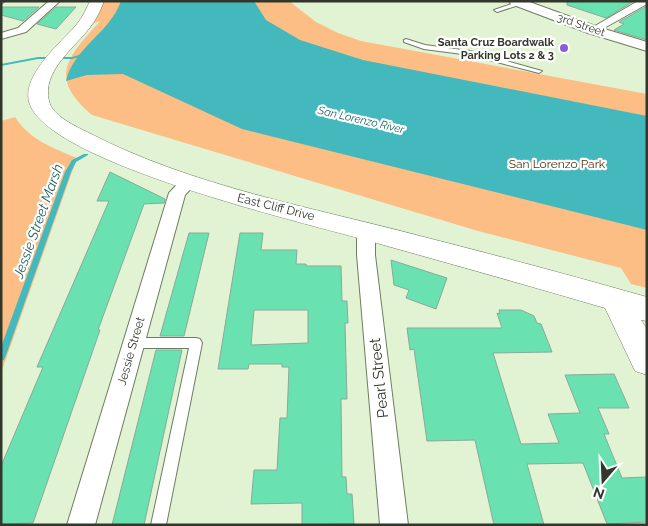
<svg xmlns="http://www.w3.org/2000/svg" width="648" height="526" viewBox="0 0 648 526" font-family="Raleway,sans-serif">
<rect width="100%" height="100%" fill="#e2f3d4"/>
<path fill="#fcbe84" d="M102,1H289L316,22L338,33L361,41L647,94V288L631,284L621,268L478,231L92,115C47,77 68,57 100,21L92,24L97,18Z
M15,117C30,140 53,148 77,158L1,373V121Z"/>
<path fill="#43b9bd" d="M121,1H254L266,20L300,40L363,60L647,116V230L242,129L123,74L87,75L66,81C74,47 110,33 121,1Z"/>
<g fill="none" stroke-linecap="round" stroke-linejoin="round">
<path fill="#43b9bd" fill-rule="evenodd" d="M86,53L88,54L87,55L72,59H38L1,66V64L38,57H72Z
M84,154H88V155L76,162L71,172L5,358L4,360L1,361V347L65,172L72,160Z"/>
</g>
<path fill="#6ae1b1" stroke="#87aa99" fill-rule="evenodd" d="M567,1H634L606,18L567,5Z
M647,6V40L614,30L624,24L619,22Z
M1,7H39L23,21L1,15Z
M56,7H76L56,29L37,24Z
M110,172L165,199L164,203L144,204L98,330H100L33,523L1,524V466L43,367H37L109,201H97Z
M189,233H209L184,336H160Z
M240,233H263L261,250H297L296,264H306V266H341L342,301H347L348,323H345L347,399H341L342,477H346L347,494H352L354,524L302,525V503L251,504L254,470H277L280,418H287L289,367H282V364H249L248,369H218ZM254,310H308V343L251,345Z
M391,260L447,278L436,309L406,298L409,290L394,285Z
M499,310H521L534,316L537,323L541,324L552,352L493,353L521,444L559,443L548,414L580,413L565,375L614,374L629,408H598L609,434H604L622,478L647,477V522L607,524L583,463L527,464L544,525H494L475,440L427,441L414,349L410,350L407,328H502L497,313L500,314Z
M156,350H182L144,525H112Z"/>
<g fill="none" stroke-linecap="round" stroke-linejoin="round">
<g stroke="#6e7d61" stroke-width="2">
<path id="service" d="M1,1H5L1,4Z
M520,1L522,4L497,12L494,10Z
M406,39L425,45L470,51L542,71L539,73L470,55L424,49L404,42V40Z
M133,338H196L200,339L202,343L166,525H151L189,348H133L129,347L127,343L129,339Z"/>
</g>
<g stroke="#6e7d61" stroke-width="2">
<path id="minor" d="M49,1H60L26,32L1,39V33L18,28Z
M638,1H647V4L597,32H589L588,30Z
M189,177L195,178L197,182L185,195L95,525H67L169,193L183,178Z
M366,224L372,226L375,230V255L408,525H380L357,255V230L360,226Z"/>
</g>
<g stroke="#6e7d61" stroke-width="2">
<path id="tertiary" d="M509,1H527L598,27L647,42V51L588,33L511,4Z"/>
</g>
<g stroke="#6e7d61" stroke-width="1">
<path id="secondary" d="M90,1H104C100,12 95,22 87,31C72,50 42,72 49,101C52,116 77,127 89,133C194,187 311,207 424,237C499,256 573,276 647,297V321L641,320L647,329V375L635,371L605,308C530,286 455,265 380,244C319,226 46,164 29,102C22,74 61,43 77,24C83,17 86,9 90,1Z"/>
</g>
<use href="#service" fill="#fff" fill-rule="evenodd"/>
<use href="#minor" fill="#fff" fill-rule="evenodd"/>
<use href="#tertiary" fill="#fff" fill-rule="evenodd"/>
<use href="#secondary" fill="#fff" fill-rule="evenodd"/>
</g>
<circle fill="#8d5bd4" stroke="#fff" stroke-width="2" cx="564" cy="48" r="5"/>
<g text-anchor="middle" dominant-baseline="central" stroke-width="4.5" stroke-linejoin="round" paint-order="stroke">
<g font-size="11" fill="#31372b" stroke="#fff">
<text transform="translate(581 25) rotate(19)">3rd Street</text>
</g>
<g font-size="11" font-weight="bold" fill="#31372b" stroke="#fff" text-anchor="end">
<text x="554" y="42">Santa Cruz Boardwalk<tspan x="554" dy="13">Parking Lots 2 &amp; 3</tspan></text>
</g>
<g font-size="11" font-style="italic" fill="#226264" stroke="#fff">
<text transform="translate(361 120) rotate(13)">San Lorenzo River</text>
</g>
<g font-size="12" fill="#513212" stroke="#fff">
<text x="557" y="164">San Lorenzo Park</text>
</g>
<g font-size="12" fill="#31372b" stroke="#fff">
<text transform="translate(276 207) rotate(14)">East Cliff Drive</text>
<text transform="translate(131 351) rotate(-74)">Jessie Street</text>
</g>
<g font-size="14" font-style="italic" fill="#226264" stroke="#fff">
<text transform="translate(38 221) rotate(-70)">Jessie Street Marsh</text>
</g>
<g font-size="15" fill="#31372b" stroke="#fff">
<text transform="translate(379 378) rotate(-96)">Pearl Street</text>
</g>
</g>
<rect width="648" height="526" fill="none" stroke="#31372b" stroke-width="5"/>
<g transform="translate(603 481) rotate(199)" stroke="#ffffff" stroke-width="4" paint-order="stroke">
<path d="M0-4L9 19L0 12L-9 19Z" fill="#31372b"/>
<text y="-8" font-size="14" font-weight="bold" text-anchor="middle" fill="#31372b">N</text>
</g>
</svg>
